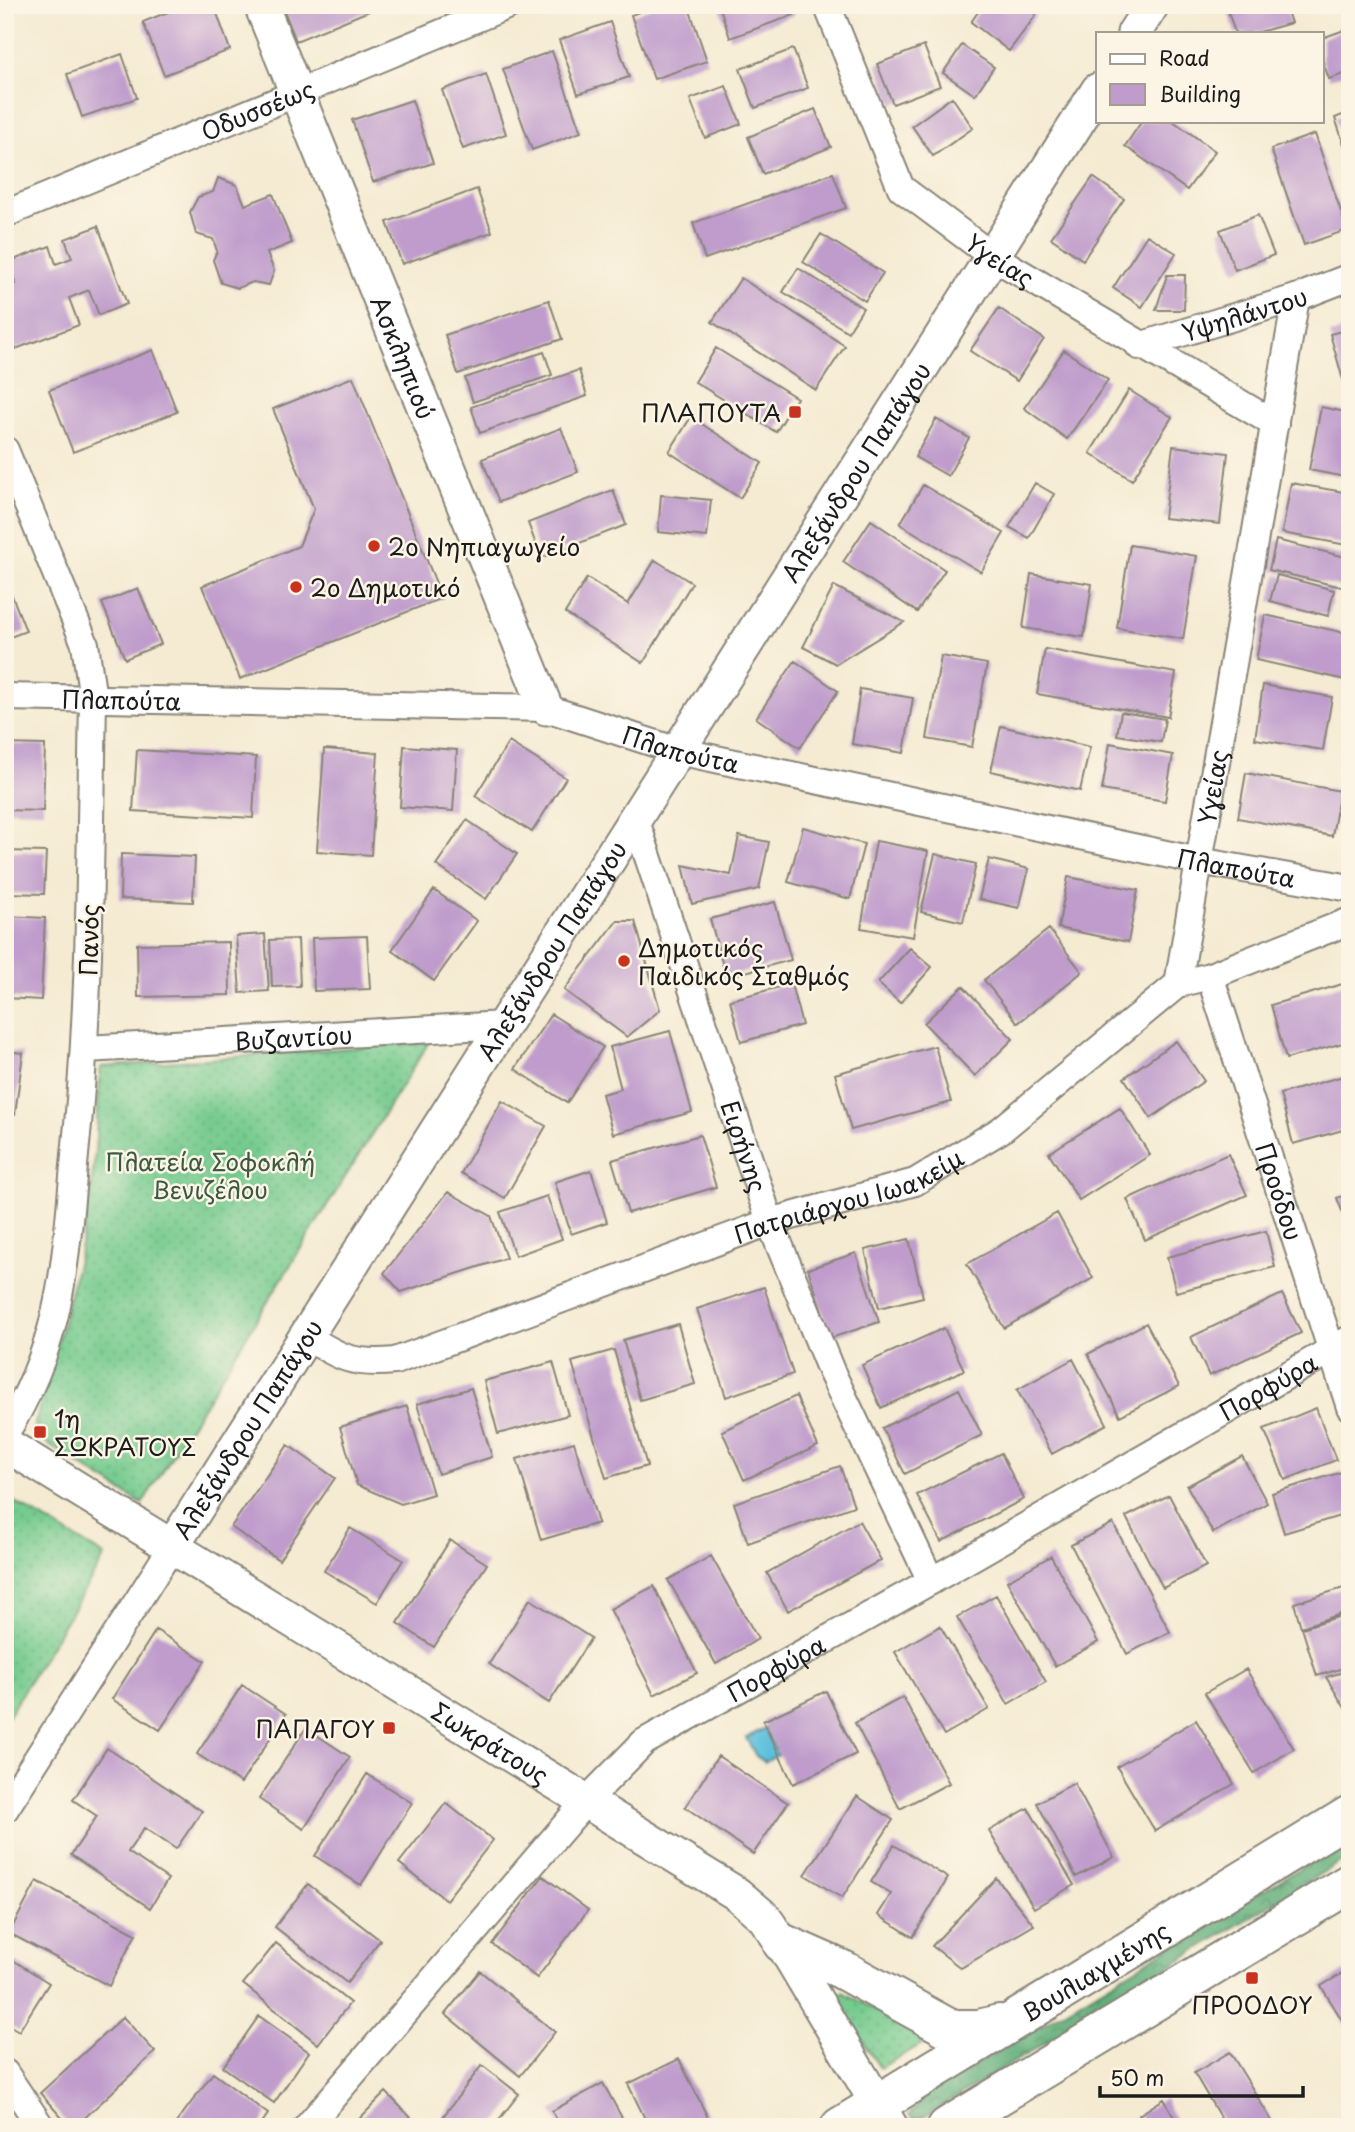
<svg xmlns="http://www.w3.org/2000/svg" width="1355" height="2132" viewBox="0 0 1355 2132" font-family="'Playpen Sans',sans-serif">
<defs>
<pattern id="grass-dots" width="8" height="8" patternUnits="userSpaceOnUse" patternTransform="scale(1.75)"><rect width="8" height="8" fill="#76cb8f"/><path d="M2 2h.1M6 6h.1" fill="none" stroke="#66ae7b" stroke-width="1.8" stroke-linecap="round"/></pattern>
<pattern id="forest-crowns" width="20" height="18" patternUnits="userSpaceOnUse" patternTransform="scale(1.75)"><rect width="20" height="18" fill="#60af7a"/><path d="M2 6a3 3 0 1 1 6 0M12 15a3 3 0 1 1 6 0" fill="none" stroke="#4e8e63"/></pattern>
</defs>
<rect width="100%" height="100%" fill="#fcf5e5"/>
<filter id="ink" filterUnits="userSpaceOnUse"><feTurbulence type="fractalNoise" baseFrequency=".0143" numOctaves="2"/><feDisplacementMap in="SourceGraphic" scale="14" xChannelSelector="R" yChannelSelector="G"/><feConvolveMatrix kernelMatrix="1 2 1 2 8 2 1 2 1" color-interpolation-filters="sRGB"/></filter>
<filter id="wash" filterUnits="userSpaceOnUse"><feTurbulence type="fractalNoise" baseFrequency=".00686" numOctaves="4" result="noise"/><feDisplacementMap in="SourceGraphic" scale="28" xChannelSelector="R" yChannelSelector="G"/><feGaussianBlur stdDeviation="1.57" result="paint"/><feColorMatrix in="noise" values="0 0 0 0 0 0 0 0 0 0 0 0 0 0 0 0 0 1.4 0 .05"/><feComposite in="paint" operator="in"/></filter>
<g filter="url(#wash)">
<rect width="100%" height="100%" fill="#f5ebd3"/>
<path fill="url(#grass-dots)" stroke="#497456" stroke-width="2" d="M429,1042L142,1504L32,1434C57,1345 84,1255 94,1163C97,1131 98,1099 101,1067Z
M5,1496L105,1556L5,1721Z
M843,1992L929,2040L880,2068L834,1998Z"/>
<path fill="url(#forest-crowns)" stroke="#3e664b" stroke-width="2" d="M1350,1838V1856L921,2119H913L909,2115L927,2094Z"/>
<path fill="#5cbfdb" stroke="#3c6e7c" stroke-width="2" d="M765,1728L777,1755L765,1762L756,1756L746,1738Z"/>
<g id="blocks">
<path fill="#bf9ccc" d="M185,5H214L230,50L164,75L143,22Z
M282,5H366L369,11L296,41Z
M658,5H688L707,61L654,79L631,15Z
M719,5H791L794,15L730,38Z
M983,5H1024L1036,15L1009,51L971,22Z
M1226,5H1285L1291,23L1256,33H1235Z
M610,22L629,77L578,94L559,40Z
M1350,28V72L1329,79L1322,59V38Z
M962,45L994,67L975,95L943,73Z
M924,46L940,86L893,104L877,64Z
M793,49L808,88L755,108L740,69Z
M552,51L581,132L532,150L503,69Z
M122,54L137,98L82,117L67,74Z
M486,74L506,134L463,149L442,90Z
M726,86L741,124L705,138L690,99Z
M952,97L973,128L933,156L912,126Z
M412,100L433,163L373,182L352,120Z
M815,109L831,147L763,174L748,137Z
M1350,112V159H1349L1335,118Z
M1142,121H1173L1215,151L1187,190L1125,146Z
M1315,134L1347,230L1304,245L1271,149Z
M833,173L846,208L705,259L693,223Z
M1093,177L1124,199L1083,260L1051,238Z
M218,178L237,185L245,205L273,194L292,243L267,253L274,271L269,285L253,282L238,288L221,283L213,260L217,251L213,239L196,234L190,212L198,197L213,192Z
M477,189L492,232L402,264L387,222Z
M1258,215L1274,255L1235,270L1220,230Z
M98,226L127,304L99,315L89,290L69,298L79,325L5,353V288L16,284L8,262L50,246L56,264L72,258L65,239Z
M821,234L883,273L865,301L803,262Z
M1147,235L1176,253L1142,307L1113,288Z
M798,268L863,308L848,332L783,292Z
M1167,275H1185L1184,310H1156Z
M741,278L845,346L816,390L712,322Z
M549,300L562,339L458,374L445,335Z
M999,308L1044,339L1017,381L970,351Z
M1350,329V381L1344,383L1330,334Z
M716,348L797,398L776,432L695,382Z
M153,350L177,412L73,452L49,390Z
M1064,350L1108,380L1067,439L1024,408Z
M544,352L552,375L473,402L465,378Z
M579,370L587,396L480,433L471,407Z
M353,377L442,598L240,679L202,586L299,546L314,509L273,409Z
M1129,390L1172,417L1132,480L1090,453Z
M1321,407L1350,413V478L1309,470Z
M691,417L762,463L740,498L669,452Z
M936,419L969,438L948,476L915,457Z
M561,428L578,472L499,502L482,459Z
M1173,446L1228,453L1220,524L1164,518Z
M1035,483L1054,494L1029,538L1009,527Z
M1291,483L1350,493L1347,545L1282,533Z
M923,485L1004,533L981,572L900,524Z
M613,490L626,525L541,558L528,523Z
M661,495L711,500L707,537L658,532Z
M871,520L945,570L917,612L843,562Z
M1276,540L1350,558V589L1269,570Z
M1130,545L1197,556L1183,639L1117,628Z
M655,560L692,583L643,663L565,613L587,578L628,604Z
M1031,574L1092,584L1084,637L1023,628Z
M1277,575L1334,590L1328,616L1270,601Z
M5,578L26,631L5,639Z
M834,586L904,622L836,664L803,647Z
M138,588L161,644L125,659L102,603Z
M1265,615L1350,634V681L1256,660Z
M1045,649L1176,673L1168,717L1037,694Z
M941,656L987,664L972,747L927,739Z
M795,661L838,691L800,748L756,718Z
M1263,685L1332,697L1323,750L1255,739Z
M860,689L913,698L904,753L852,744Z
M1121,712L1165,719L1161,742L1117,735Z
M1001,726L1090,747L1080,791L991,771Z
M509,742L566,778L532,832L475,796Z
M1110,743L1173,755L1165,801L1102,790Z
M5,744L45,745L43,811L5,810Z
M404,746L457,750L453,811L400,807Z
M324,749L378,753L371,855L317,851Z
M137,750L256,757L253,818L133,811Z
M1246,773L1340,791L1332,836L1238,818Z
M467,820L517,854L486,899L436,865Z
M803,827L864,844L850,899L788,882Z
M739,836L769,842L759,889L692,904L683,865L731,875Z
M876,841L928,851L913,937L861,928Z
M5,851L46,852L44,894L5,893Z
M121,854L195,857L193,902L120,899Z
M935,854L976,864L963,922L921,912Z
M989,859L1029,869L1019,908L979,899Z
M1068,877L1138,890L1128,942L1058,928Z
M434,890L477,921L434,981L392,950Z
M775,902L791,960L726,977L710,919Z
M5,916L45,918L41,1000L5,998Z
M617,921H635L660,1010L627,1037L564,990Z
M1049,929L1082,972L1018,1023L984,980Z
M265,934L269,991L240,993L236,936Z
M367,936L370,989L314,991L312,938Z
M298,939L300,986L272,987L270,940Z
M229,942L230,995L138,997L137,944Z
M910,948L932,967L900,1003L878,983Z
M1346,983L1350,995V1041L1286,1059L1271,1005Z
M791,984L802,1025L741,1042L730,1000Z
M963,986L1013,1039L975,1076L924,1023Z
M551,1014L603,1047L567,1103L515,1069Z
M670,1031L692,1112L613,1134L602,1094L621,1089L610,1047Z
M1176,1041L1204,1081L1151,1118L1124,1078Z
M935,1046L951,1102L851,1130L835,1074Z
M5,1051L23,1053L15,1115L5,1114Z
M1350,1074V1128L1293,1144L1280,1094Z
M502,1101L546,1126L505,1198L461,1173Z
M1120,1108L1150,1155L1079,1200L1049,1153Z
M700,1135L716,1187L628,1213L612,1160Z
M1228,1154L1247,1195L1145,1240L1127,1199Z
M591,1170L607,1222L571,1234L555,1182Z
M448,1192L491,1216L506,1258L401,1292L384,1273Z
M1350,1193V1231L1337,1198Z
M547,1196L562,1239L515,1256L500,1212Z
M1057,1213L1093,1278L1004,1328L967,1264Z
M1266,1231L1275,1267L1176,1292L1167,1257Z
M909,1239L923,1297L879,1308L865,1250Z
M856,1253L879,1322L831,1338L808,1269Z
M764,1287L793,1374L726,1397L697,1309Z
M1282,1294L1301,1333L1209,1376L1191,1337Z
M1146,1323L1179,1386L1120,1416L1088,1354Z
M678,1324L695,1384L640,1400L623,1340Z
M944,1328L964,1370L881,1408L862,1365Z
M614,1350L647,1466L606,1478L572,1362Z
M1073,1359L1107,1424L1052,1454L1017,1390Z
M553,1362L568,1415L498,1434L484,1381Z
M471,1388L492,1457L438,1474L417,1404Z
M959,1389L982,1435L905,1474L882,1428Z
M796,1396L818,1446L744,1480L722,1431Z
M407,1406L433,1494L401,1504L357,1485L340,1427Z
M1316,1408L1336,1460L1285,1480L1264,1429Z
M574,1442L598,1523L541,1540L517,1459Z
M288,1445L335,1478L279,1560L231,1527Z
M1001,1453L1024,1499L941,1542L917,1495Z
M1242,1456L1267,1503L1213,1533L1187,1486Z
M840,1466L854,1506L748,1543L734,1503Z
M1342,1472L1350,1499V1513L1284,1533L1272,1493Z
M1169,1495L1206,1566L1163,1588L1126,1517Z
M859,1521L881,1560L788,1611L767,1573Z
M1113,1523L1170,1632L1127,1654L1071,1545Z
M350,1528L403,1560L377,1603L324,1571Z
M450,1540L487,1564L434,1647L398,1623Z
M711,1556L758,1639L716,1664L668,1580Z
M1051,1556L1098,1642L1055,1666L1007,1581Z
M654,1586L697,1673L654,1695L610,1609Z
M1350,1586V1611L1301,1627L1294,1603Z
M996,1595L1046,1682L1008,1704L957,1617Z
M530,1599L591,1638L549,1703L489,1664Z
M1350,1613V1666L1317,1676L1302,1628Z
M940,1626L989,1709L944,1735L895,1652Z
M156,1630L205,1661L160,1730L112,1699Z
M1246,1669L1294,1749L1254,1773L1205,1693Z
M1350,1670V1712L1348,1713L1326,1677Z
M242,1685L286,1714L241,1783L197,1754Z
M826,1691L856,1754L793,1784L763,1721Z
M903,1697L949,1783L900,1809L855,1723Z
M1196,1720L1234,1784L1155,1831L1117,1767Z
M306,1728L350,1757L304,1829L259,1799Z
M107,1748L202,1811L176,1849L144,1828L128,1852L168,1879L150,1908L71,1855L97,1816L73,1800Z
M718,1756L788,1803L753,1854L685,1807Z
M367,1774L412,1803L361,1885L315,1856Z
M1074,1783L1114,1857L1076,1877L1037,1803Z
M857,1796L893,1820L842,1898L805,1875Z
M446,1803L493,1840L446,1900L399,1863Z
M1028,1808L1074,1885L1034,1908L989,1831Z
M894,1845L948,1878L913,1937L878,1915L891,1894L871,1882Z
M543,1876L588,1910L537,1978L492,1944Z
M996,1878L1034,1925L961,1968L932,1946Z
M37,1881L136,1934L109,1986L9,1933Z
M308,1884L380,1940L347,1983L275,1927Z
M276,1943L350,2003L318,2044L243,1984Z
M5,1955L49,1983L19,2031L5,2023Z
M1350,1969V2033L1321,1986Z
M480,1971L555,2032L520,2076L445,2014Z
M259,2016L309,2052L274,2103L223,2067Z
M123,2017L155,2052L75,2127H70L40,2093Z
M1230,2052L1272,2121L1263,2127H1226L1194,2073Z
M679,2059L711,2124L705,2127H649L628,2084Z
M482,2065L519,2094L493,2127H453L442,2118Z
M213,2073L268,2114L259,2127H182L176,2123Z
M603,2083L627,2127H560L552,2111Z
M386,2092L420,2127H351Z
M1164,2099L1180,2127H1146L1139,2115Z"/>
</g>
</g>
<g filter="url(#ink)">
<use href="#blocks" fill-opacity="0" stroke="#888478" stroke-width="2"/>
<g fill="none" stroke-linecap="round" stroke-linejoin="round">
<g stroke="#888478" stroke-width="30">
<g id="minor">
<path id="s1" d="M827,5L901,188L992,256L1275,424"/>
<path id="s2" d="M5,214L509,5"/>
<path id="s3" d="M1139,346L1296,298L1350,277"/>
<path d="M5,450L85,644L93,699C90,851 91,1003 75,1155C65,1261 64,1339 5,1434"/>
<path id="s4" d="M5,697L546,708L678,751L1199,861L1350,888"/>
<path id="s5" d="M635,818L770,1222L831,1371L931,1581"/>
<path id="s6" d="M1210,976L1350,1407"/>
<path id="s7" d="M1178,984L1296,298"/>
<path id="s8" d="M86,1049L503,1025"/>
<path id="s9" d="M306,1336C340,1358 354,1365 395,1361L770,1222L915,1182L1001,1130L1178,984L1210,976L1350,921"/>
<path d="M5,1809L172,1547"/>
<path d="M5,2073L41,2127"/>
<path id="s10" d="M307,2127L586,1801L644,1742L931,1581L1350,1339"/>
</g>
</g>
<g stroke="#888478" stroke-width="37">
<g id="tertiary">
<path id="s11" d="M261,5L546,708"/>
<path d="M1134,33L1152,5"/>
<path id="s12" d="M5,1444L737,1894L764,1917L782,1943L891,2127"/>
<path id="s13" d="M172,1547L1098,90"/>
</g>
</g>
<g stroke="#888478" stroke-width="42">
<g id="primary">
<path d="M782,1943L843,1970L950,2029H979L999,2024"/>
<path id="s14" d="M840,2127L1350,1815"/>
<path d="M947,2127L1350,1883"/>
</g>
</g>
<use href="#minor" stroke="#fff" stroke-width="26"/>
<use href="#tertiary" stroke="#fff" stroke-width="33"/>
<use href="#primary" stroke="#fff" stroke-width="38"/>
</g>
</g>
<g fill="#c8321e" stroke="#fcf5e5" stroke-width="2.5">
<rect x="788" y="405" width="14" height="14" rx="3.5"/>
<circle cx="374" cy="546" r="7"/>
<circle cx="296" cy="587" r="7"/>
<circle cx="624" cy="961" r="7"/>
<rect x="33" y="1425" width="14" height="14" rx="3.5"/>
<rect x="382" y="1721" width="14" height="14" rx="3.5"/>
<rect x="1245" y="1971" width="14" height="14" rx="3.5"/>
</g>
<g text-anchor="middle" dominant-baseline="central" stroke-width="5" stroke-linejoin="round" paint-order="stroke">
<g font-size="24" fill="#1c1c1c" stroke="#fcf5e5">
<text stroke="none"><textPath href="#s2" startOffset="273">Οδυσσέως</textPath></text>
<text stroke="none"><textPath href="#s1" startOffset="320">Υγείας</textPath></text>
<text stroke="none"><textPath href="#s3" startOffset="110">Υψηλάντου</textPath></text>
<text stroke="none"><textPath href="#s11" startOffset="380">Ασκληπιού</textPath></text>
<text stroke="none"><textPath href="#s13" startOffset="1274">Αλεξάνδρου Παπάγου</textPath></text>
<text stroke="none"><textPath href="#s4" startOffset="116">Πλαπούτα</textPath></text>
<text stroke="none"><textPath href="#s4" startOffset="682">Πλαπούτα</textPath></text>
<text stroke="none"><textPath href="#s7" startOffset="200">Υγείας</textPath></text>
<text stroke="none"><textPath href="#s4" startOffset="1250">Πλαπούτα</textPath></text>
<text transform="translate(88 940) rotate(-89)">Πανός</text>
<text stroke="none"><textPath href="#s13" startOffset="707">Αλεξάνδρου Παπάγου</textPath></text>
<text stroke="none"><textPath href="#s8" startOffset="208">Βυζαντίου</textPath></text>
<text stroke="none"><textPath href="#s5" startOffset="346">Ειρήνης</textPath></text>
<text stroke="none"><textPath href="#s6" startOffset="226">Προόδου</textPath></text>
<text stroke="none"><textPath href="#s9" startOffset="578">Πατριάρχου Ιωακείμ</textPath></text>
<text stroke="none"><textPath href="#s10" startOffset="1230">Πορφύρα</textPath></text>
<text stroke="none"><textPath href="#s13" startOffset="140">Αλεξάνδρου Παπάγου</textPath></text>
<text stroke="none"><textPath href="#s10" startOffset="663">Πορφύρα</textPath></text>
<text stroke="none"><textPath href="#s12" startOffset="570">Σωκράτους</textPath></text>
<text stroke="none"><textPath href="#s14" startOffset="299">Βουλιαγμένης</textPath></text>
</g>
<g font-size="24" fill="#1c1c1c" stroke="#fcf5e5" text-anchor="start">
<text x="781" y="412" text-anchor="end">ΠΛΑΠΟΥΤΑ</text>
<text x="388" y="546">2ο Νηπιαγωγείο</text>
<text x="310" y="587">2ο Δημοτικό</text>
<text x="638" y="947">Δημοτικός<tspan x="638" dy="28">Παιδικός Σταθμός</tspan></text>
<text x="54" y="1418">1η<tspan x="54" dy="28">ΣΩΚΡΑΤΟΥΣ</tspan></text>
<text x="375" y="1728" text-anchor="end">ΠΑΠΑΓΟΥ</text>
<text x="1252" y="2004" text-anchor="middle">ΠΡΟΟΔΟΥ</text>
</g>
<g font-size="24" fill="#3c5944" stroke="#fcf5e5">
<text x="210" y="1161">Πλατεία Σοφοκλή<tspan x="210" dy="28">Βενιζέλου</tspan></text>
</g>
</g>
<rect width="1355" height="2132" fill="none" stroke="#fcf5e5" stroke-width="28"/>
<rect x="1096" y="32" width="228" height="91" fill="#fcf5e5" stroke="#a29e95" stroke-width="2"/>
<rect x="1110" y="54" width="35" height="10" fill="#ffffff" stroke="#a29e95" stroke-width="2"/>
<text x="1159" y="66" font-size="21" fill="#1c1c1c">Road</text>
<rect x="1110" y="84" width="35" height="21" fill="#bf9ccc" stroke="#a29e95" stroke-width="2"/>
<text x="1159" y="102" font-size="21" fill="#1c1c1c">Building</text>
<path d="M1100 2086v10h203v-10" fill="none" stroke="#1c1c1c" stroke-width="3.5"/>
<text x="1110" y="2086" font-size="21" fill="#1c1c1c" stroke="#fcf5e5" stroke-width="5" paint-order="stroke">50 m</text>
</svg>
